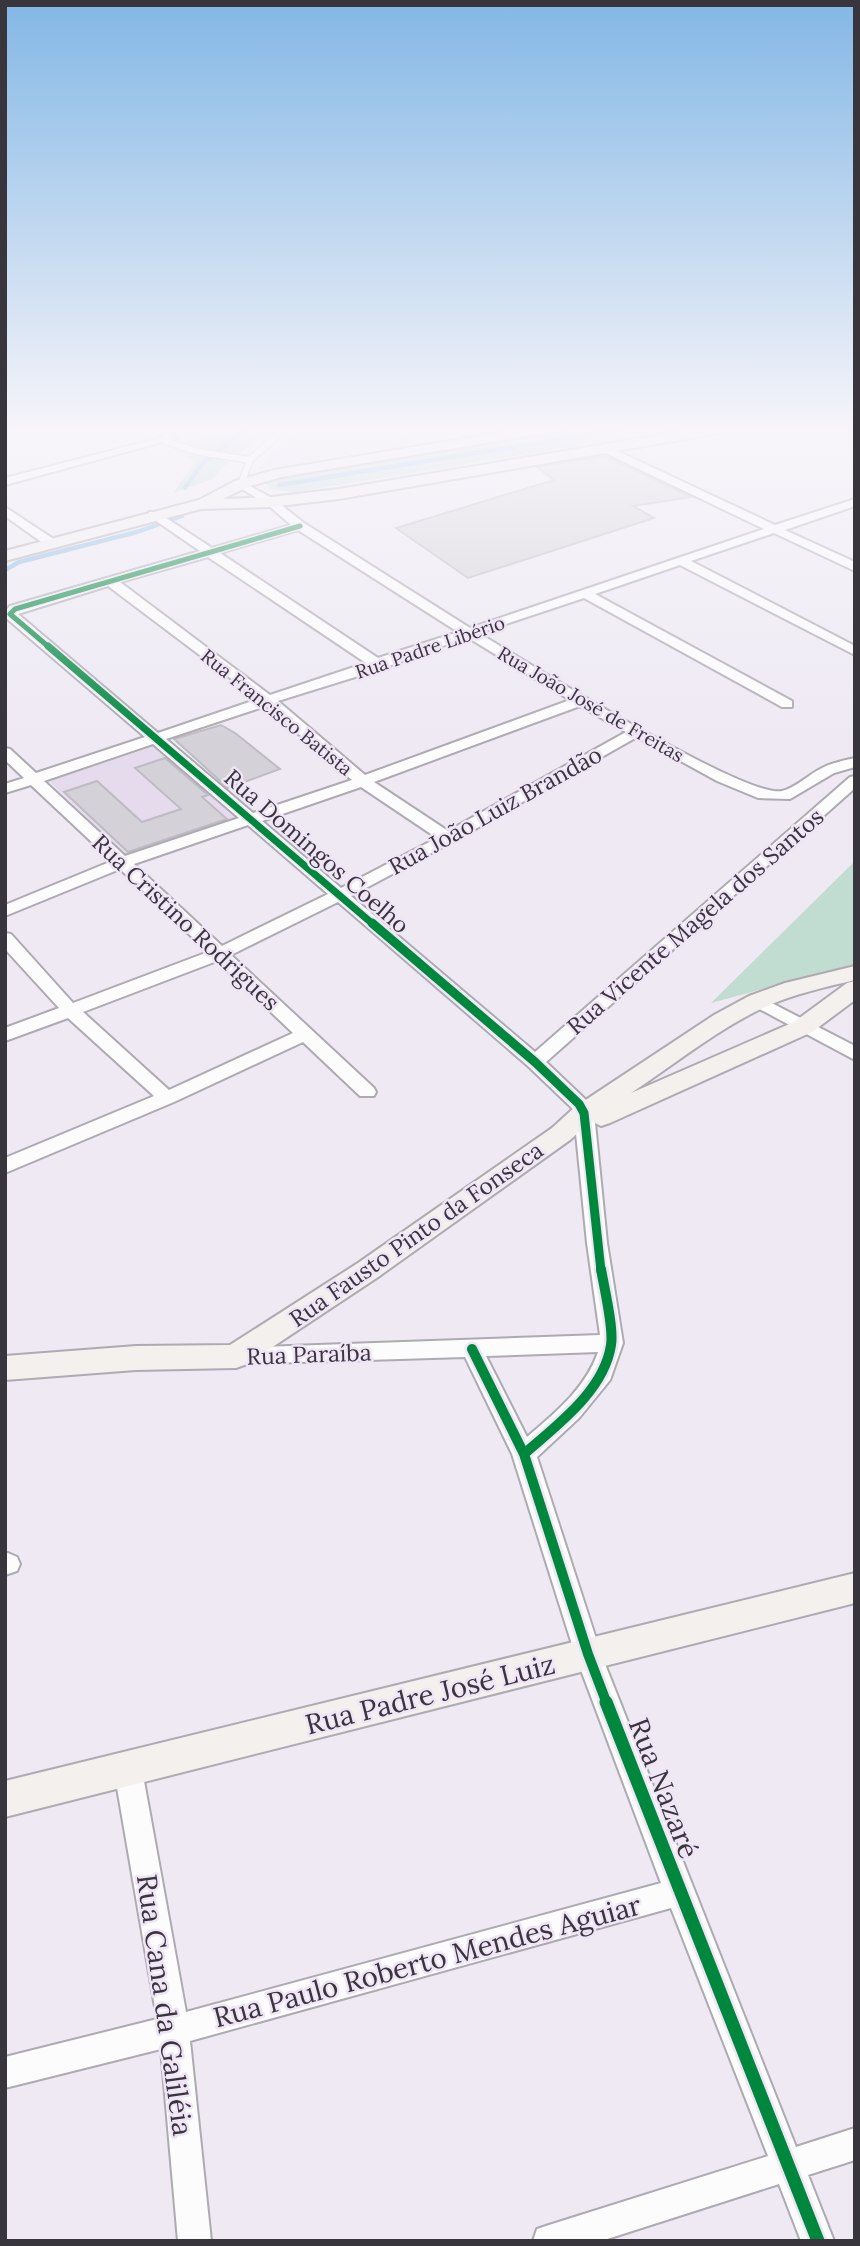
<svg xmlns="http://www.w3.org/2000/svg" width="860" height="2246" viewBox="0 0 860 2246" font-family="Lora,serif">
<rect width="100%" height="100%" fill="#eee9f3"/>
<path fill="#e5dbed" d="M301,427H397L415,444L256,470Z
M155,746L238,818L129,858L49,781Z"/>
<path fill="#c1dcd0" d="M180,427H270L221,469L213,479L173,493L196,462L171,447L196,439L176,428Z
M586,427H694L295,492L270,489L266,483L279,476Z
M855,861V964L711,1003Z"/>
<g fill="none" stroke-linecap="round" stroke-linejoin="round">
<path stroke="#8dbbe1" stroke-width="4.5" d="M279,485L635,427
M185,488L201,465L248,427
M5,570L19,562L137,532L182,516"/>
</g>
<path fill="#d5d1d8" stroke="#bfbbc3" stroke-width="2" d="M605,456L691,497L633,506L654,518L468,578L396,528L554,480L537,467Z
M221,725L235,733L280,769L228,788L174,739Z
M165,758L208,795L202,797L227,819L128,852L64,792L97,781L142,822L181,809L135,768Z"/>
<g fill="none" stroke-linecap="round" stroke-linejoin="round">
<g stroke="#aeaab2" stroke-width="8">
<path id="lane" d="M165,441L199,452L250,460L241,484
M250,460L286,427"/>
</g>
<g stroke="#aeaab2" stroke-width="4">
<path id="street" d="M152,427H164L177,438L5,485V478L164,437Z
M599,446H607L775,525L855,499V506L785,530L855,562V571L774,533L691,561L855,646V655L680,565L595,594L792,701V707H782L584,598L479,633C523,660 745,799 782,791C796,788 810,773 824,767C833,763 845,760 855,758V767L834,773L790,799L758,798L717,781L637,737L454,841L351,896L535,1052L850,777L855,776V788L546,1062L586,1100L594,1113L607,1243L623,1343L610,1380L579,1418L537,1457L601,1654L796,2147L855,2128V2160L808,2175L834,2241H801L779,2184L601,2241H533L537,2229L549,2225L768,2156L671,1908L190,2041L211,2241H178L161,2049L5,2088V2057L157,2019L114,1770L118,1761L128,1757L138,1761L142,1770L186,2012L661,1883L575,1654L512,1454L465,1357L236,1364L228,1362L225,1356L228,1350L236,1348L600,1335L587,1243L574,1113L572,1108L528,1066L338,902L231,955L374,1088L376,1092L374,1096H360L303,1042L174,1102L5,1173V1158L154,1096L68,1018L5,1041V1028L59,1008L5,949V933L11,934L73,1003L208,952L120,869L5,916V905L112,861L31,785L5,793V784L24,778L5,760V748L10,749L36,773L145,737L5,617V611L10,606L200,551L149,516V512H157L212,548L291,525L267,504L237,486V482L241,481L275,500L304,523L470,628L764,529L599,450ZM298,530L458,632L378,658L220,553ZM208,557L366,663L270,695L120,582ZM108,586L258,699L158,733L18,614ZM467,637L570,700L365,775L278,701L384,668ZM266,706L352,780L253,813L166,739ZM580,706L626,732L448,831L374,782ZM153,744L239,818L125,856L44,781ZM361,787L437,838L341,888L262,821ZM248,825L328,894L222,946L134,864ZM217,961L293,1033L169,1090L83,1012ZM598,1352C586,1388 555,1413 527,1437L486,1356Z
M5,507L55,540V546H47L5,516Z
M758,996L855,1046V1060L752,1005L749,1001L752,997Z
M8,1553L17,1557L20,1564L17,1571L5,1575V1554Z"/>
</g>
<g stroke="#aeaab2" stroke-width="4">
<path id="secondary" d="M534,427H566L559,431L281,477L247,487L223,499L271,497L339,489L708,427H739L732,431L339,499L271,507L201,509L5,561V551L199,500L235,481L274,470Z
M855,966V980C825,987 795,994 767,1006C719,1028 675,1064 631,1093L794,1022L847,983L855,981V1000L812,1032L610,1123L601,1126L591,1121L570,1140L378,1277L247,1364L236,1368L136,1370L5,1380V1356L136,1346L230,1345L358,1263L552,1128L575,1107L714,1015L749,996L785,983Z
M855,1573V1603L5,1817V1781Z"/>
</g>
<use href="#lane" stroke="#fcfcfd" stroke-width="6"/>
<use href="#street" fill="#fcfcfd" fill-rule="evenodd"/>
<use href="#secondary" fill="#f3f0ee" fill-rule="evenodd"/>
<g stroke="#efe5f7" stroke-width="8">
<path id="cycleway-far4" d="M50,648L10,614L15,609L300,526"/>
</g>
<g stroke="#efe5f7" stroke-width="10">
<path id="cycleway-far3" d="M48,646L374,925"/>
</g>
<g stroke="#efe5f7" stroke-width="13">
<path id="cycleway-far2" d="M372,923L535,1062L579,1104L584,1113L601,1271"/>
</g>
<g stroke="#efe5f7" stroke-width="15">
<path id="cycleway-far1" d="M472,1349L524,1454L588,1654L607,1704
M524,1454C557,1425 604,1391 611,1345C614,1328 604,1287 601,1269"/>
</g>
<g stroke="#efe5f7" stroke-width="18">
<path id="cycleway" d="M606,1702L818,2241"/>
</g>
<use href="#cycleway-far4" stroke="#00873e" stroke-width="5"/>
<use href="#cycleway-far3" stroke="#00873e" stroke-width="7"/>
<use href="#cycleway-far2" stroke="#00873e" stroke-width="9"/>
<use href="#cycleway-far1" stroke="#00873e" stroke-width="10"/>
<use href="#cycleway" stroke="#00873e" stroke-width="13"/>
</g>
<linearGradient id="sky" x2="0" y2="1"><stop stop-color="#83b7e5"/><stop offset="0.58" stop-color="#f7f5fa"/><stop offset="1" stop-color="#f7f5fa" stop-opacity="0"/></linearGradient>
<rect width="860" height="741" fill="url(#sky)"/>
<g text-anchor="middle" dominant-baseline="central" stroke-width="5" stroke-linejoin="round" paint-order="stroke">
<g font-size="19" fill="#39353c" stroke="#efe5f7">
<text transform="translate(430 647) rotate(-19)">Rua Padre Libério</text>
<text transform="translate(591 704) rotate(30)">Rua João José de Freitas</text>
<text transform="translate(277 712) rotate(39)">Rua Francisco Batista</text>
</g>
<g font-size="23" fill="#39353c" stroke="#efe5f7">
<text transform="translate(495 810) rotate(-29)">Rua João Luiz Brandão</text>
<text transform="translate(317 851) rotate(41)">Rua Domingos Coelho</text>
<text transform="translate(695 921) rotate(-41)">Rua Vicente Magela dos Santos</text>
<text transform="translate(186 922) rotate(43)">Rua Cristino Rodrigues</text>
<text transform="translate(416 1234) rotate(-35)">Rua Fausto Pinto da Fonseca</text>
<text transform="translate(309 1354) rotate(-2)">Rua Paraíba</text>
</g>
<g font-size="28" fill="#39353c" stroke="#efe5f7">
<text transform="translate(430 1694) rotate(-14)">Rua Padre José Luiz</text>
<text transform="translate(664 1788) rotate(69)">Rua Nazaré</text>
<text transform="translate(427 1961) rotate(-15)">Rua Paulo Roberto Mendes Aguiar</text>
<text transform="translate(165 2005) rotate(82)">Rua Cana da Galiléia</text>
</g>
</g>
<rect width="860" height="2246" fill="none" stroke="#39353c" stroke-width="14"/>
</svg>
